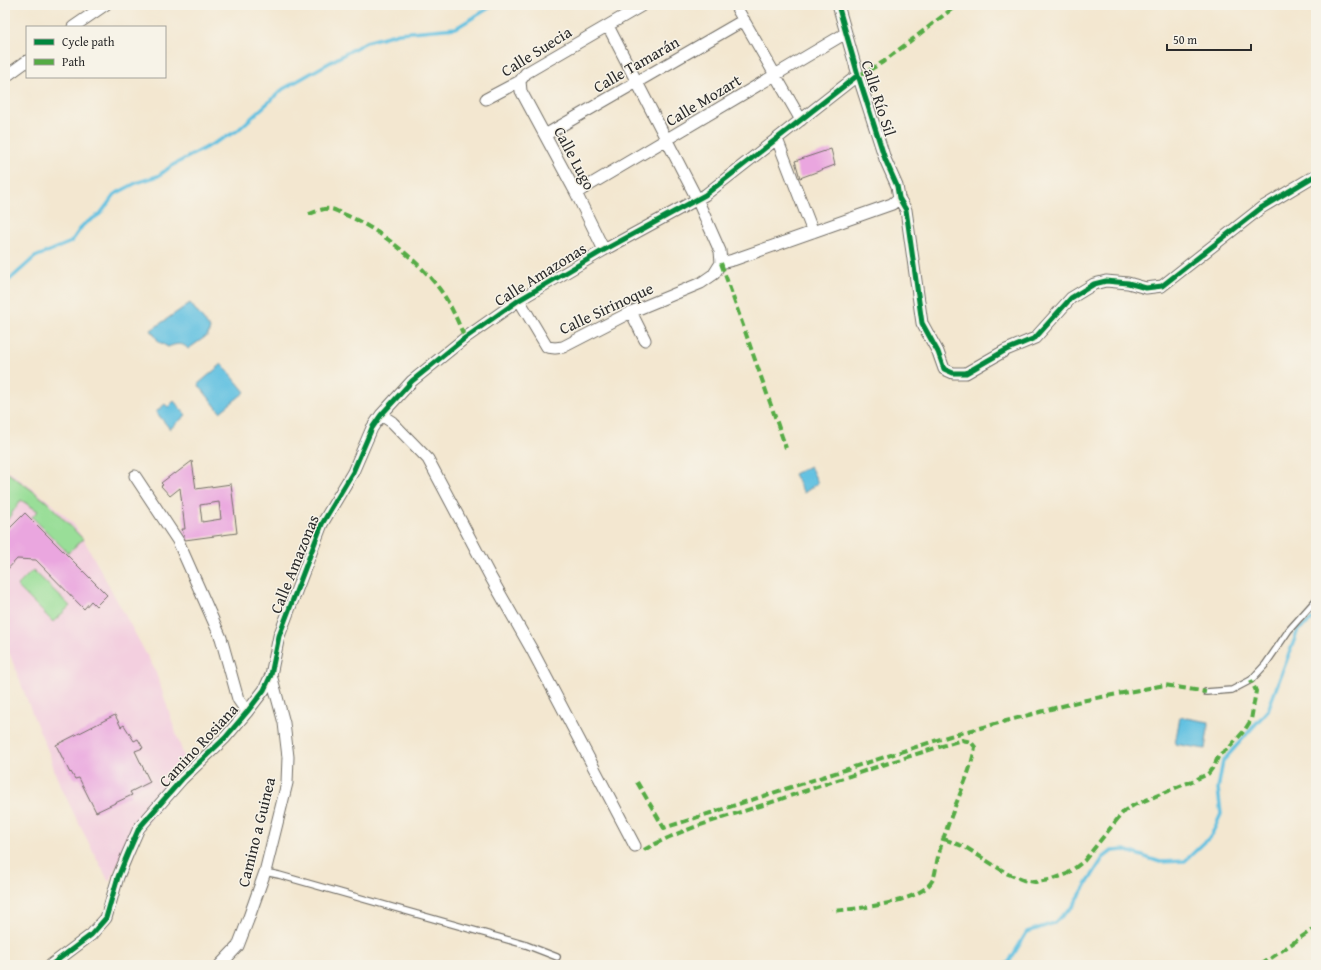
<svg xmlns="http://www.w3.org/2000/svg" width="1321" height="970" viewBox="0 0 1321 970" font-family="'Gentium Book Plus',serif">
<rect width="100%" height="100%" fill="#f7f3e8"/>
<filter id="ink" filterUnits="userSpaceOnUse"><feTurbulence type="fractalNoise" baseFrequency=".025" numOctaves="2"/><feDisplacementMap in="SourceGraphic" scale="8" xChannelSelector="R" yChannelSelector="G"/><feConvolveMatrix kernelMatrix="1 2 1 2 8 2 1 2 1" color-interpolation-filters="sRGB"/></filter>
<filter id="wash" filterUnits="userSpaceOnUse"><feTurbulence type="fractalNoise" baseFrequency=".012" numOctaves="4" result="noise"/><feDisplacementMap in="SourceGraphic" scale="16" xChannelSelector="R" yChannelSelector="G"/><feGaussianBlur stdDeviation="0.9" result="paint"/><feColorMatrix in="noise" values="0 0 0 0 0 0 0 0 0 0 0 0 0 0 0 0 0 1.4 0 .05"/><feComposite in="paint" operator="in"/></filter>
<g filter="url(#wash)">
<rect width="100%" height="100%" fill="#f3e7d0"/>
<path fill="#f3cfdf" d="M5,468L50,502L72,522L84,540L155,670L188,769L123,854L109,882L75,816L56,776L49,753L34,718L5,642Z"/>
<path fill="#99de98" stroke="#628462" d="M5,471L29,488L47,502L83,539L68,553L32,517L38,511L21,500L5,523Z
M33,570L70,606L53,622L17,586Z"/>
<path fill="#62c1e1" stroke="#467686" d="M190,303L210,328L208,335L188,349C183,342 175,344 168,347L159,342L151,330Z
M222,364L245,392L220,412L198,384Z
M174,401L186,415L170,429L156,412L165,404L168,407Z
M810,466L818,483L804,493L794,474Z
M1180,717L1209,722L1205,749L1175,744Z"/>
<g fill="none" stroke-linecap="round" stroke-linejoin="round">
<path stroke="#62c1e1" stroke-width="3.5" d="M5,289L7,282L35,257L71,242L83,225L100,214L115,194L136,183L158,176L173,165L237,131L283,89L366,42L399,33L456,28L494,5
M1004,965L1009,962L1027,932L1054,923L1073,906L1103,858L1112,851L1125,850L1160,862L1185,861L1211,836L1221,814L1218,789L1223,761L1268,710L1298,630L1316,617"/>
</g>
<g id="blocks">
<path fill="#eaa6df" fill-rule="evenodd" d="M831,149L835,165L800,178L795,161Z
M192,461L196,489L231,484L237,533L185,540L182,529H185L180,488L170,496L161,486L163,485L161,483L174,473L175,474ZM219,502L221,519L202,522L200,505Z
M25,513L107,595L96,606L91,601L84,609L36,560L17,559L5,572V533Z
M115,715L121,727L124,725L134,741L138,739L143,748L135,751L150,782L130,792L132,795L96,812L79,778L75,779L71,772L70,773L56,745Z"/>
</g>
</g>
<g filter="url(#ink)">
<use href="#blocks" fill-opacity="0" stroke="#716d65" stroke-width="1"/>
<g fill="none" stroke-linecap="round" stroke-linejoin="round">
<g stroke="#716d65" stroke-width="8">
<path id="lane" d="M1206,692L1232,690L1251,680L1265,665L1289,630L1316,600
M265,872L279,875L526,945L557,957"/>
</g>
<g stroke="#716d65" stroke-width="13">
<path id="street" d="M735,5L801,120
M838,5L858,75L885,159L897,186L899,198L906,210L922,323L938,352L944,369L953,373H966L1006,350L1035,338L1071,298L1094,284L1106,281L1128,283L1146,288L1162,286L1261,208L1316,175
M608,26L697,199L720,251L721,263
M73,27L105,5
M5,77L27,61
M520,81L521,91L576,193L604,250
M486,99L520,81L526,73L643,5
M545,135L744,20
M777,139L813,232
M576,193L846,33
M721,263L733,260L892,204L899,198
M519,300L547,347L555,348L563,347L631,312L701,283L714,274L721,263
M631,312L645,340
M381,415L392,422L428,459L490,576L532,650L635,846
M135,476L178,541L221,638L238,699L247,712
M51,965L91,935L106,918L118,877L128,853L139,828L182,779L225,738L247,712L264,690L271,675L279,636L322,524L353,472L372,428L381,415L412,381L465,338L519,300L604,250L705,195L858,75
M220,965L238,946L248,920L265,872L287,783L288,757L284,723L271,675"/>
</g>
<use href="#lane" stroke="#fff" stroke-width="5.5"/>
<use href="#street" stroke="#fff" stroke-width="11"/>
<path stroke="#54ab44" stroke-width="4" stroke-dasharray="8 4" stroke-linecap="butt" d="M858,75L866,72L883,62L957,5
M309,214C315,212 323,208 330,209C334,209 338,212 341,213C375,226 416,258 438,287C450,302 457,320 465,338
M721,263L786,448
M637,782L664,828L950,736L1081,701L1165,685L1206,692
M944,839L965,847L1008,874L1023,880L1035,882L1050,880L1067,874L1084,861L1124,811L1134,805L1197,779L1208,774L1214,766L1219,755L1229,748L1244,731L1251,720L1256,691L1251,680
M644,850C680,829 723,818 763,805C829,783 895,760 962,740L971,742L975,747C970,776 956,800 947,828C944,837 940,847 938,857C936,864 936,875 932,881C919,903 856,909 832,911
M1261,965L1316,927"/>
<g stroke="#f7f3e8" stroke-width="8">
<path id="cycleway" d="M838,5L858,75L885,159L897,186L899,198L906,210L922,323L938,352L944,369L953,373H966L1006,350L1035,338L1071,298L1094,284L1106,281L1128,283L1146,288L1162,286L1261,208L1316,175
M51,965L91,935L106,918L118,877L128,853L139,828L182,779L225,738L247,712L264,690L271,675L279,636L322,524L353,472L372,428L381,415L412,381L465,338L519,300L604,250L705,195L858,75"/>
</g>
<use href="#cycleway" stroke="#00873e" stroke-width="5"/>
</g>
</g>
<g text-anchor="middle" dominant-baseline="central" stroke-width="3" stroke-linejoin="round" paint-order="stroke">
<g font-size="16" fill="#2b2b2b" stroke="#f7f3e8">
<text transform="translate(536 51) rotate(-32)">Calle Suecia</text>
<text transform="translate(636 64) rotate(-30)">Calle Tamarán</text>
<text transform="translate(879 98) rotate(72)">Calle Río Sil</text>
<text transform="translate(703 100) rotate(-31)">Calle Mozart</text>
<text transform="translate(575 158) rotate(62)">Calle Lugo</text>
<text transform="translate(540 274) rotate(-32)">Calle Amazonas</text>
<text transform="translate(606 308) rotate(-25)">Calle Sirinoque</text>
<text transform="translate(294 564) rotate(-68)">Calle Amazonas</text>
<text transform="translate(198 745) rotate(-47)">Camino Rosiana</text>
<text transform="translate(256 832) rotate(-76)">Camino a Guinea</text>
</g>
</g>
<rect width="1321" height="970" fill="none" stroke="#f7f3e8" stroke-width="20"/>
<rect x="26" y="26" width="140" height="52" fill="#f7f3e8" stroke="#a5a39c"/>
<rect x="34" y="39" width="20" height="6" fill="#00873e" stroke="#a5a39c"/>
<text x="62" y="46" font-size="12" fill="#2b2b2b">Cycle path</text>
<rect x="34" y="59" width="20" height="6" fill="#54ab44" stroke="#a5a39c"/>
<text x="62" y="66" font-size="12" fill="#2b2b2b">Path</text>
<path d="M1167 44v6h84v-6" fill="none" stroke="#2b2b2b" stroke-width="2"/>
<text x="1173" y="44" font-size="12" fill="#2b2b2b" stroke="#f7f3e8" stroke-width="3" paint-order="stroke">50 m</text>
</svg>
